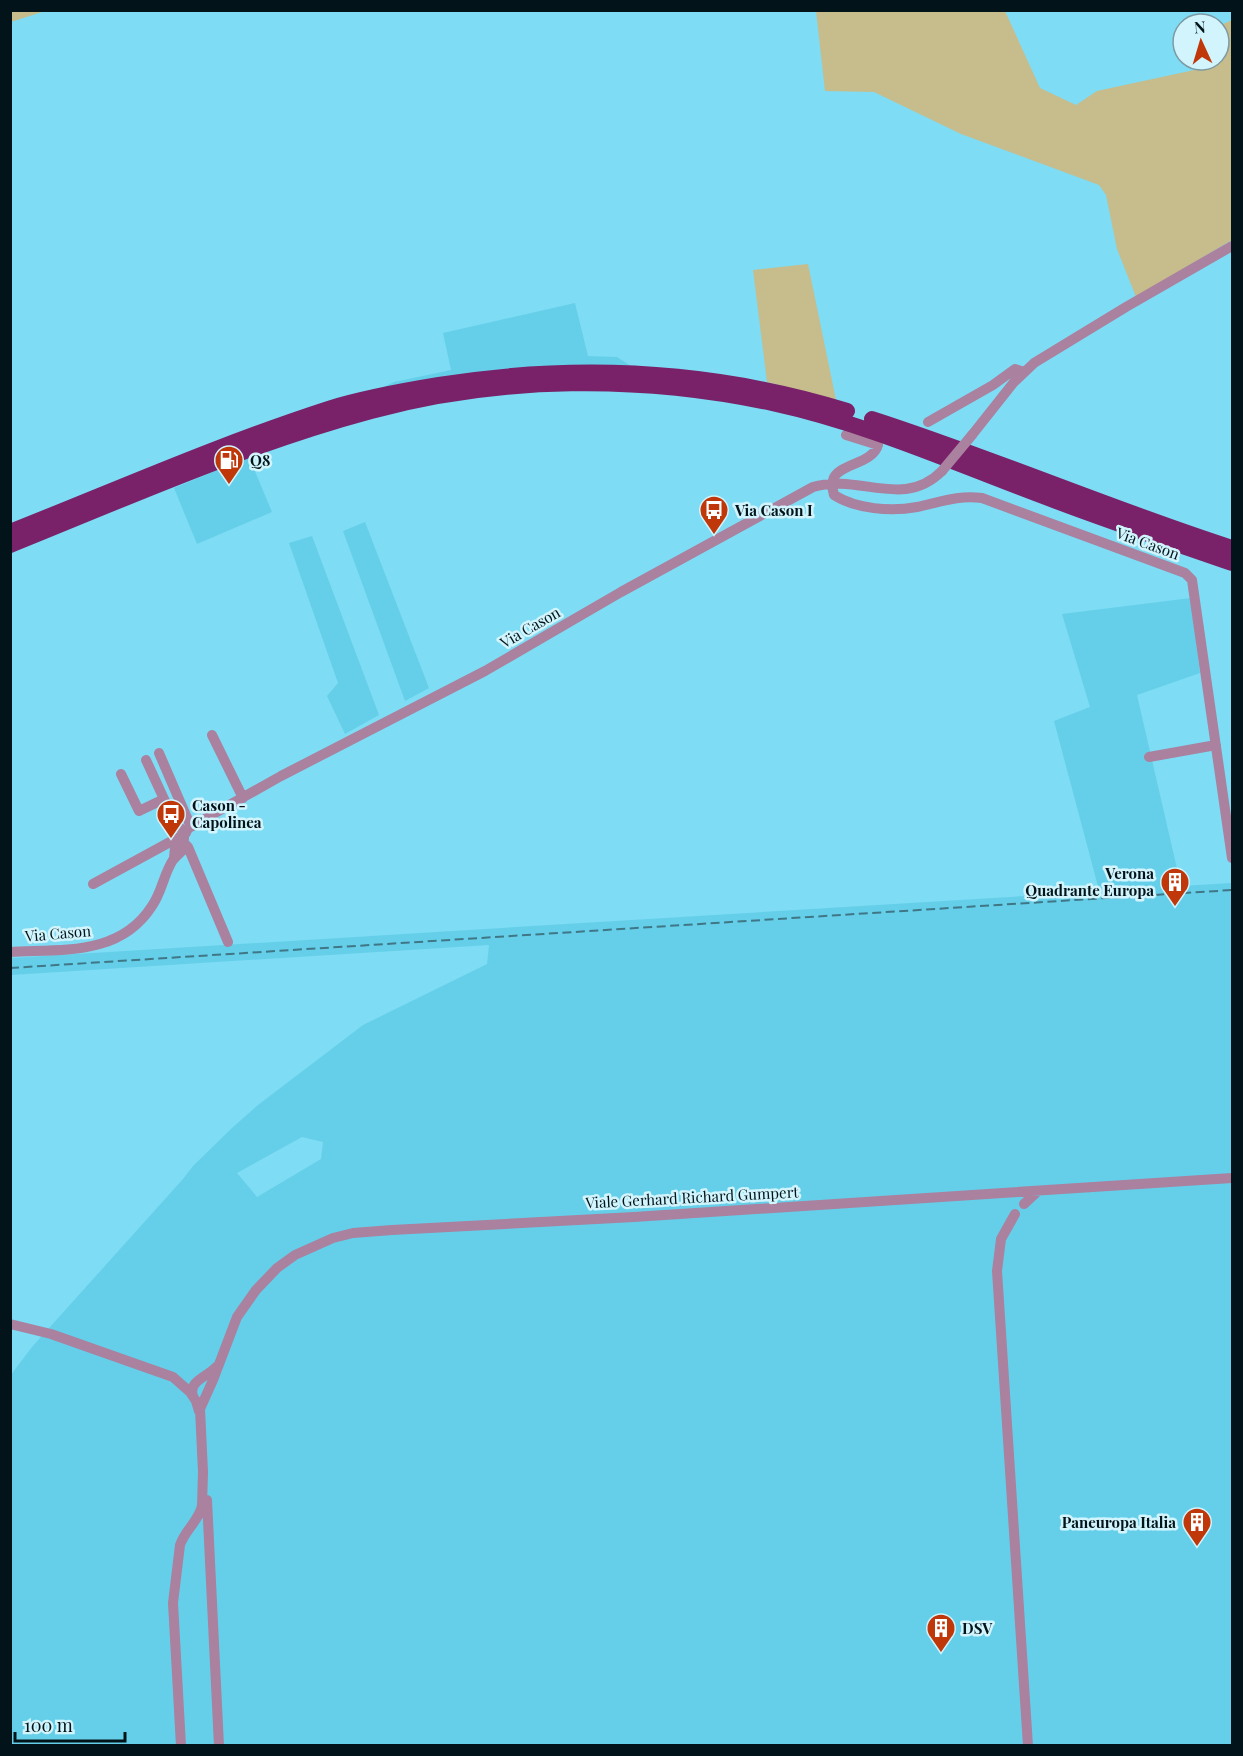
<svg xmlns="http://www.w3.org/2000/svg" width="1243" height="1756" viewBox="0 0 1243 1756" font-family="'Playfair Display',serif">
<rect width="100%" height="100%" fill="#7edcf4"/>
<path fill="#65cfea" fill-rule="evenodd" d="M575,303L588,356L617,357L634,368H510L375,391L394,382L451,370L443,333Z
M249,457L272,512L197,544L174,488Z
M365,522L429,688L405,701L343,531Z
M312,536L379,715L345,734L327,696L338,683L289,543Z
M1191,598L1200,673L1137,695L1181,886L1232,883V1745H11L10,1376L32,1347L183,1179L193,1166L231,1129L258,1105L363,1025L487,964L489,945L11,975V958L1106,891L1099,890L1054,721L1090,707L1062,614ZM302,1137L323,1142L321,1159L257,1197L237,1173Z"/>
<path fill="#c7bc8c" d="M11,10H45V11L11,22Z
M816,11H1005L1040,88L1076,105L1097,91L1208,67L1209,60H1219V26L1232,20V240L1136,297L1117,249L1106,195L1099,185L961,134L874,92L825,91Z
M808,264L836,400L767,382L753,270Z"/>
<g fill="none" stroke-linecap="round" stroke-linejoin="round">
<path stroke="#aa819f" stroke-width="10" d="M928,422L993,385L1015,369L1024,372
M846,435L878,445C873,464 837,464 833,480C831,485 833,490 834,495C856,509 891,512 917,507C941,502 957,495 982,498L1185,573L1192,580L1232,858
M972,435L1014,382L1034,363L1126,307L1232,246
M212,735L243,798
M159,753L191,827
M1149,757L1216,745
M146,760L164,799
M121,774L139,811L164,799L178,826L186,833
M185,844L188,847L228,942
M174,858L175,847L177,843L189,828L208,817L281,776L485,671L621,592L813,487C859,473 903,510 942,471
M93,884L181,836
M10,952C63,949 120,956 152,906C162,892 164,873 173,860C176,856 180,853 183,850L184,837
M1024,1204L1038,1191
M1015,1214L1001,1239L997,1271L1028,1746
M10,1324L51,1334L173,1377L190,1392L196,1401L199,1411
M193,1396C188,1381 207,1377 216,1367
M207,1500L219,1746
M181,1746L173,1603L180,1545C185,1530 198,1522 202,1506L203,1472L200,1409L213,1380L237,1317L256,1290L277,1268L295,1255L333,1238L353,1233L392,1230L634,1217L1232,1178"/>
<path stroke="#792269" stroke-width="16" d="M872,419C993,458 1111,509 1232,548
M10,532C116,490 220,444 328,409C364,398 402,391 439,385C576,363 714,370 847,411
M10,545C129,497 248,444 371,411C501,376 641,375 772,403C869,424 959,465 1051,499C1111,522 1172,542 1232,563"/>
<path stroke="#407786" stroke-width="2" stroke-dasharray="9 4.5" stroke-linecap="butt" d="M10,968L1232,890"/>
<path stroke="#aa819f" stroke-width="10" d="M942,471L972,435"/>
</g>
<defs>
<g id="fuel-pin" transform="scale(1.5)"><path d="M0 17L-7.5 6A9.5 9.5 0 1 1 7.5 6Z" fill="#c03709" stroke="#d1f4fd"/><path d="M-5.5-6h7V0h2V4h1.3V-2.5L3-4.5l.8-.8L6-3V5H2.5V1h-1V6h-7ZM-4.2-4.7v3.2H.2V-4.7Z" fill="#fff"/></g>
<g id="bus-pin" transform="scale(1.5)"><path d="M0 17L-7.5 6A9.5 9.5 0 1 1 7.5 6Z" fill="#c03709" stroke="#d1f4fd"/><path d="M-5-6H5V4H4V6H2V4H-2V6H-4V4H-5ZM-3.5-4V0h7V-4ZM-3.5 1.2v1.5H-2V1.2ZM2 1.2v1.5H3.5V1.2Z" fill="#fff"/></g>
<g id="building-pin" transform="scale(1.5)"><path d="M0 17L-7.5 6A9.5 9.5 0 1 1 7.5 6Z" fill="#c03709" stroke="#d1f4fd"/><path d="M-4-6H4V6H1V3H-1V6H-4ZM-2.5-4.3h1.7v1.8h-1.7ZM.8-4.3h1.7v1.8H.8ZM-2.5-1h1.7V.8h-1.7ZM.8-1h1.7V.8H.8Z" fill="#fff"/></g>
</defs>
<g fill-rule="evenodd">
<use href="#fuel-pin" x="229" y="460"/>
<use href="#bus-pin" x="714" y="510"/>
<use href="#bus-pin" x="171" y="814"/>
<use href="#building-pin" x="1175" y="882"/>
<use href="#building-pin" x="1197" y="1522"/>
<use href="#building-pin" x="941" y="1628"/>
</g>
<g text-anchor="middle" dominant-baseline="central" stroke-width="5" stroke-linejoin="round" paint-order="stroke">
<g font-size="15" font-weight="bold" fill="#021419" stroke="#d1f4fd" text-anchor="start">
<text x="250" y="460">Q8</text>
<text x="735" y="510">Via Cason I</text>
<text x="192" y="805">Cason -<tspan x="192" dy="17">Capolinea</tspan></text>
<text x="1154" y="873" text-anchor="end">Verona<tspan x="1154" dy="17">Quadrante Europa</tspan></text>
<text x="1176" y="1522" text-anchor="end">Paneuropa Italia</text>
<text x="962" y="1628">DSV</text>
</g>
<g font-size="15" fill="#021419" stroke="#d1f4fd">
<text transform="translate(1148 543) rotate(20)">Via Cason</text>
<text transform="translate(530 627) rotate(-30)">Via Cason</text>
<text transform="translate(58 933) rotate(-5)">Via Cason</text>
<text transform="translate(692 1197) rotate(-3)">Viale Gerhard Richard Gumpert</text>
</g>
</g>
<rect width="1243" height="1756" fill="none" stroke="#021419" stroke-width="24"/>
<g transform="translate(1201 42) rotate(356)"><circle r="28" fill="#d1f4fd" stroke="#7e9aa2" stroke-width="1.5"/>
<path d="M0-4.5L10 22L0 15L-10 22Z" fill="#c03709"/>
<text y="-9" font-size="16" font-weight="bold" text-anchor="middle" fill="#021419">N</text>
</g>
<path d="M15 1732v9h110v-9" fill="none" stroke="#021419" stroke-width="3"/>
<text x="24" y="1732" font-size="18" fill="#021419" stroke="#d1f4fd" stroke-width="4.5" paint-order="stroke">100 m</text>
</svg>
